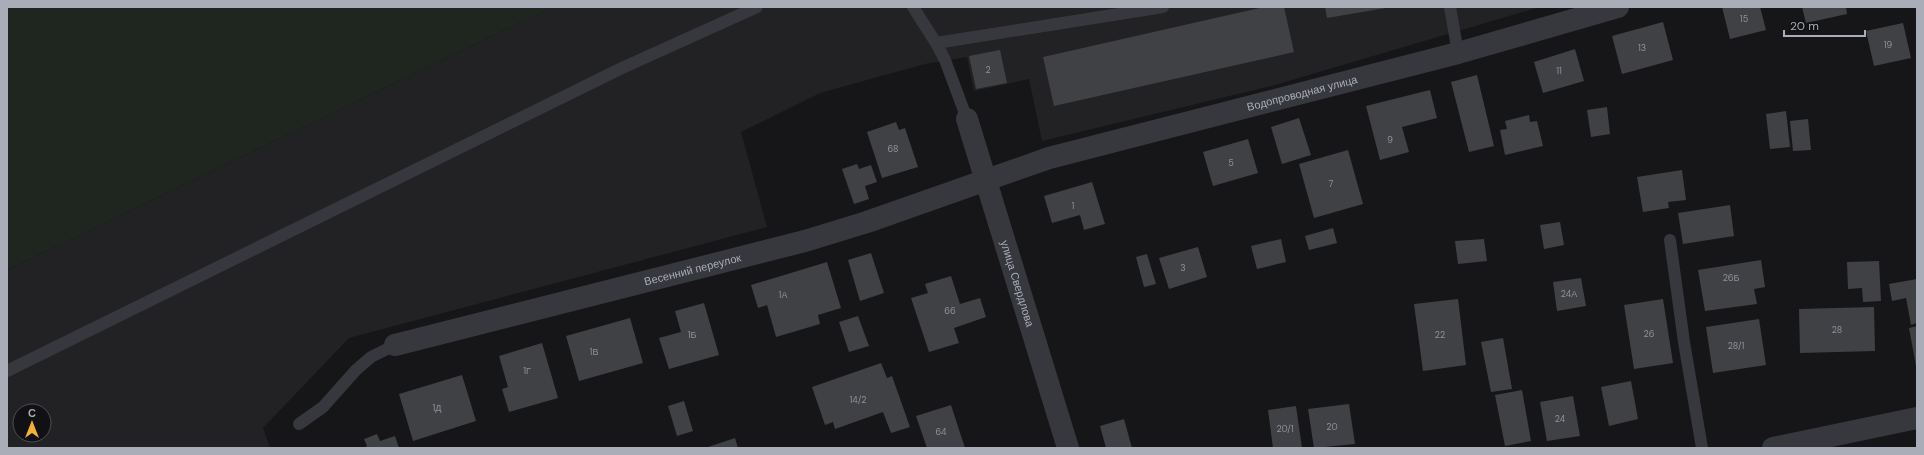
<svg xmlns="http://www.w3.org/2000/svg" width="1924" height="455" viewBox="0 0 1924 455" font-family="'DM Sans',sans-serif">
<rect width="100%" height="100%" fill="#161618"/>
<path fill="#222225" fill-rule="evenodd" d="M552,7H1540L1275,85L1042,141L1029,79L974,91L967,57L925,64L820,93L741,132L767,227L349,338L263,428L270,448H7V270ZM20,411H44V435H20Z"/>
<path fill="#1e261f" d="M7,7H552L7,270Z"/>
<path fill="#404145" d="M1264,7H1284L1294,52L1054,106L1043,57Z
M1325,7H1386V8L1327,18Z
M1722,7H1760L1766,30L1730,39Z
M1802,7H1846L1847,14L1806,23Z
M1663,22L1673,60L1622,74L1612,36Z
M1903,23L1911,58L1874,66L1866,31Z
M1575,49L1584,81L1543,93L1534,62Z
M1000,50L1007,83L976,89L969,56Z
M1477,75L1494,146L1469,152L1451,82Z
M1430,90L1437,118L1402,127L1409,152L1380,160L1366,106Z
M1607,107L1610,134L1591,137L1587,110Z
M1786,111L1790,147L1770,149L1766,114Z
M1529,115L1530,122L1537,121L1543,146L1505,155L1500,130L1507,129L1505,121Z
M1299,118L1311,155L1282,164L1271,127Z
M1808,119L1811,150L1793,151L1790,121Z
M896,122L899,130L905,128L918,167L882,178L867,132Z
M1248,139L1258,173L1213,186L1203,152Z
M1348,150L1363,204L1314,218L1299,164Z
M857,164L859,169L871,165L877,182L865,186L869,199L854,204L842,169Z
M1682,170L1686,200L1668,202L1669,208L1643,212L1637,177Z
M1092,182L1105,224L1084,230L1080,215L1052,223L1044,196Z
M1730,205L1734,236L1683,244L1678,213Z
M1560,222L1564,245L1544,249L1540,225Z
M1333,228L1337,243L1309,250L1305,236Z
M1281,239L1286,262L1257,269L1251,246Z
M1484,239L1487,261L1458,264L1455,241Z
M1198,247L1207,277L1169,289L1159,258Z
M871,253L884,293L860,301L848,260Z
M1147,254L1156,284L1144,287L1136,257Z
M1761,260L1765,287L1754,289L1757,304L1705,311L1698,270Z
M1879,261L1881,301L1863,302L1862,288L1848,289L1847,262Z
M827,262L841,308L818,315L820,324L776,337L767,305L758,308L751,285Z
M951,276L960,304L980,298L986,317L954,328L959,343L929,352L911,298L928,293L925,284Z
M1581,278L1586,306L1557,311L1553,282Z
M1917,279V323L1911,325L1906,298L1892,301L1889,284Z
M1458,299L1466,365L1423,371L1414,304Z
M1663,299L1673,363L1634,369L1624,305Z
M704,303L719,355L669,369L659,338L681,332L675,311Z
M1874,307L1875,351L1800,353L1799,309Z
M858,316L869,346L849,352L839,322Z
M630,318L643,363L579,381L566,336Z
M1759,319L1766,365L1713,373L1706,327Z
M1917,326V366H1916L1909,328Z
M1503,338L1512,389L1491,392L1481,342Z
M542,343L558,398L509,412L502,389L508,387L499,356Z
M881,363L887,378L892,376L910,427L891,433L883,412L835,429L833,422L825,425L812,387Z
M462,375L476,421L413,441L399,394Z
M1631,381L1638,419L1609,426L1601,387Z
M1522,390L1531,441L1505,446L1495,395Z
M1573,396L1580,436L1547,441L1540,402Z
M684,401L693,431L677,436L668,406Z
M1349,404L1355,444L1314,448L1308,409Z
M951,405L965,448H927L916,416Z
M1296,406L1302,448H1273L1268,410Z
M1124,419L1132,448H1106L1100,426Z
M377,434L380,441L395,436L399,448H363L367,446L364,439Z
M735,438L738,448H705Z"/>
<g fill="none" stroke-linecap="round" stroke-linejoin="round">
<path stroke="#37383d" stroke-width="12" d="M913,7L936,43L945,60L967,119
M1450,7L1458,53
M936,43L1163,7
M1670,240L1684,342L1702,448
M7,371L622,68L757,7
M299,424L323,407L356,370L371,357L395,345"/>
<g stroke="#37383d" stroke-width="22">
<path id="s1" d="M967,119L1068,448"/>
<path id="s2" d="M395,345L805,241L867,222L1049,158L1458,53L1618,7"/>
<path d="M1773,448L1917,418"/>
</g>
</g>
<g text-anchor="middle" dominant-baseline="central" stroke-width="3.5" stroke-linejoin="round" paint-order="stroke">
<g font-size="9" fill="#8e929b">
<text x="1744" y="19">15</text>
<text x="1888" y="45">19</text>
<text x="1642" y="48">13</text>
<text x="988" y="70">2</text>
<text x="1559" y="71">11</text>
<text x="1390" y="140">9</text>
<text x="893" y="149">68</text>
<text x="1231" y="163">5</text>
<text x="1331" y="184">7</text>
<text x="1073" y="206">1</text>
<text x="1183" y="268">3</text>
<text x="1731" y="278">26Б</text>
<text x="1569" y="294">24А</text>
<text x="783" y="295">1А</text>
<text x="950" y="311">66</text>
<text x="1837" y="330">28</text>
<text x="1649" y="334">26</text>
<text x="692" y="335">1Б</text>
<text x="1440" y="335">22</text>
<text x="1736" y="346">28/1</text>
<text x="594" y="352">1В</text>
<text x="527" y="371">1Г</text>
<text x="858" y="400">14/2</text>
<text x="437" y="408">1Д</text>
<text x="1560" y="419">24</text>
<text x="1332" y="427">20</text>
<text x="1285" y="429">20/1</text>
<text x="941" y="432">64</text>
</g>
<g font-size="11" fill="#a8adb8" stroke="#111113">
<text stroke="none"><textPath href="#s2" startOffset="942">Водопроводная улица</textPath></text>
<text stroke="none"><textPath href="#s2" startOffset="307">Весенний переулок</textPath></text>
<text stroke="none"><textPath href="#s1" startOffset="172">улица Свердлова</textPath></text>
</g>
</g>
<rect width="1924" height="455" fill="none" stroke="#a8adb8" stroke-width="16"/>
<g transform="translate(32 423)"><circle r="19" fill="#111113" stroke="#4d4f55"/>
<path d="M0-3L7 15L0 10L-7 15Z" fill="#f2b134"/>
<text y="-6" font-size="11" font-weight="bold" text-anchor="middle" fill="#a8adb8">С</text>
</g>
<path d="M1784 30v6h81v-6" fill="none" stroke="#a8adb8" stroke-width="2"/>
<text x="1790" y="30" font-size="12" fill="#a8adb8" stroke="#111113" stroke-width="3" paint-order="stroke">20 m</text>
</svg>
